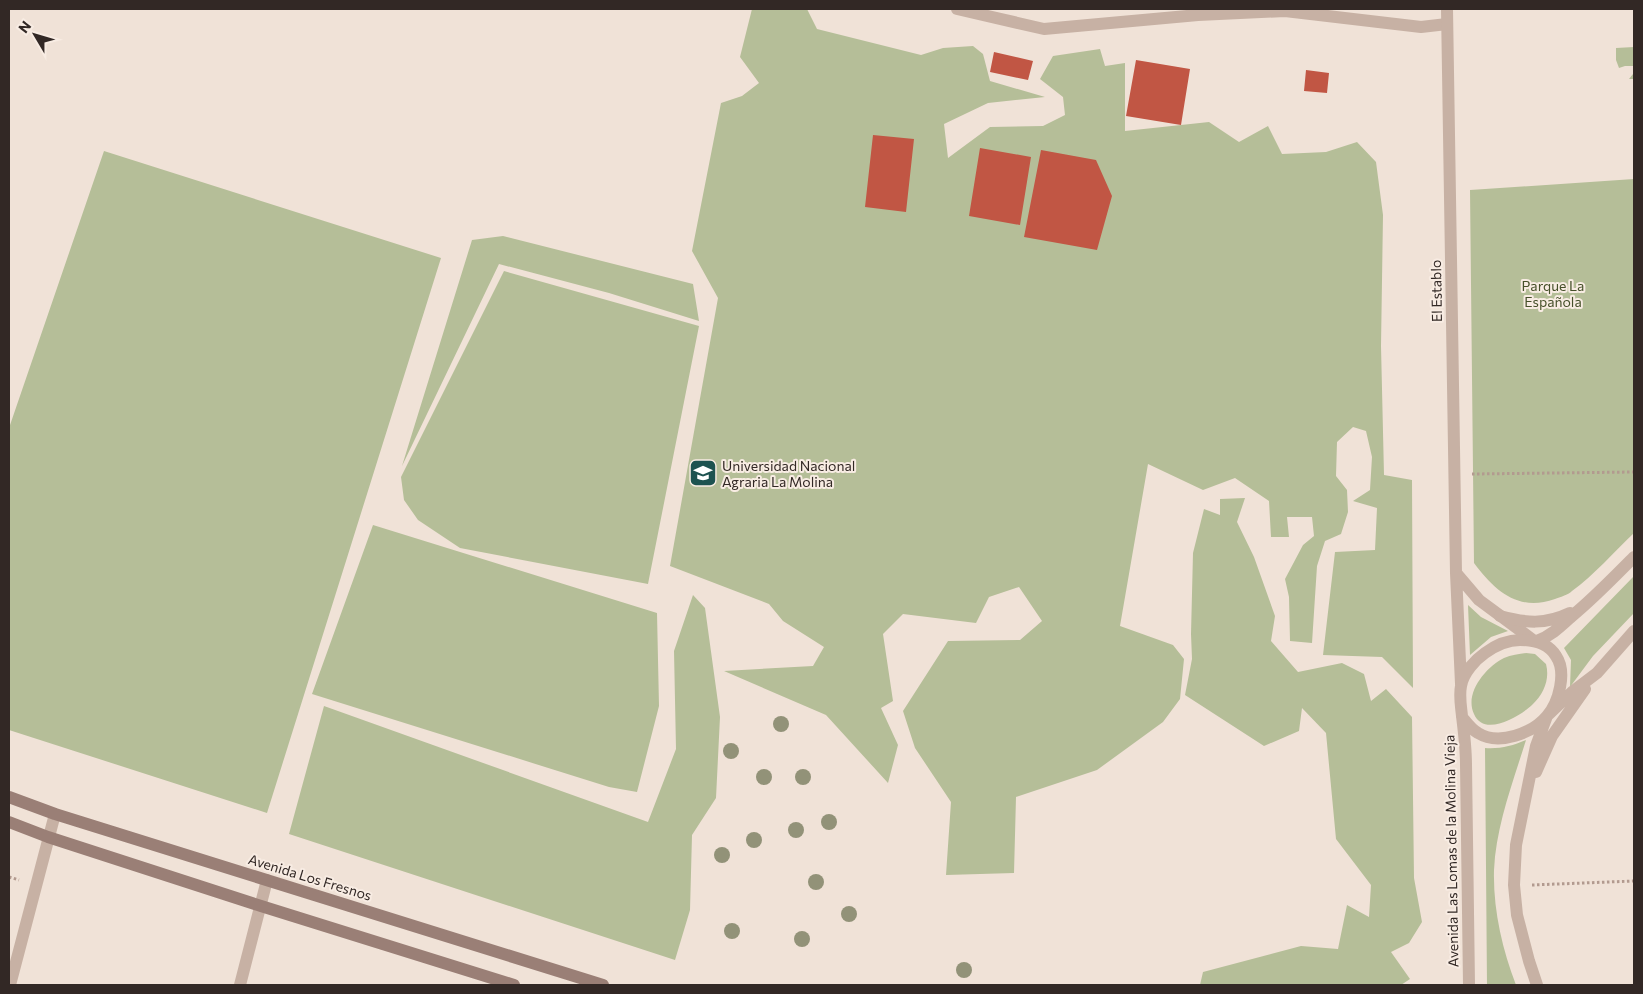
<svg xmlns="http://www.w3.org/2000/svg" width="1643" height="994" viewBox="0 0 1643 994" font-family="Commissioner,sans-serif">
<rect width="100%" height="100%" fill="#f0e2d7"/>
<path fill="#b5be98" d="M752,9H807L817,29L921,55L943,48L973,46L983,54L990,81L1045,97L988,103L944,124L948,158L990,127L1043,126L1065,115L1063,97L1040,79L1053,56L1100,49L1105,66L1125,63V131L1209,122L1239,142L1268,126L1282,154L1326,152L1357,142L1376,162L1383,215L1381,346L1384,475L1412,480L1413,688L1382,657L1323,655L1335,552L1375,550L1377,508L1353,501L1370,490L1372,457L1366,431L1353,427L1337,442L1336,476L1347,490L1348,512L1341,534L1325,541L1317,566L1312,643L1290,641L1289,597L1285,579L1303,545L1314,536L1312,517H1287L1289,537H1271L1269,501L1235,478L1203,490L1148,464L1120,626L1173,645L1184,659L1180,699L1163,722L1097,770L1016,797L1014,873L946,875L951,802L915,748L903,711L948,641L1020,640L1042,621L1019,587L989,597L976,623L903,614L883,634L893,701L881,708L898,745L888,783L826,715L724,671L813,666L824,647L783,621L769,604L670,566L718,298L692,251L721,103L742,96L759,83L740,57Z
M1634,47V79H1629L1633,74V66H1625L1619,68L1616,60V48Z
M104,151L441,258L267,813L9,730V428Z
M1634,179V533C1615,551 1593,576 1572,591C1568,595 1560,597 1555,599C1518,612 1495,591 1474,563L1470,190Z
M503,236L693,284L699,321L609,293L499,264L402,466L472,240Z
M504,271L699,326L648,584L460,548L418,520L404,500L401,477Z
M1245,498L1237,522L1254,557L1275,616L1271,641L1298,672L1342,663L1364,674L1371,701L1386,689L1412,717L1414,878L1422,922L1409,943L1391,952L1410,979L1401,985H1200L1203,972L1301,946L1338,949L1347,905L1369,917L1371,885L1336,839L1326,733L1302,708L1299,731L1264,746L1185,695L1192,659L1191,634L1193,553L1204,509L1220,515V499Z
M373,525L657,613L659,706L637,792L609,787L312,694Z
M1634,576V613L1593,656L1570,687L1571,660L1564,648Z
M693,595L705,608L720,717L716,798L692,835L690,910L675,960L289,834L324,706L648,822L676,749L674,651Z
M1468,605L1481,617L1508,631L1491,637L1470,655Z
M1526,653L1535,654L1546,664C1550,679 1544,694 1532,705C1520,716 1484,738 1474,714C1464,693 1486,667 1504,658C1511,655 1519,654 1526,653Z
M1526,740C1513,782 1496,826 1494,870C1493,909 1502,948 1516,985H1487L1485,748C1500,749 1512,746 1526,740Z"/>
<path fill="#c15644" d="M994,52L1033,61L1028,80L990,72Z
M1136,60L1190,69L1181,125L1126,116Z
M1306,70L1329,73L1327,93L1304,91Z
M873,135L914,139L906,212L865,207Z
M980,148L1031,157L1020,225L969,216Z
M1041,150L1096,160L1112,196L1097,250L1024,237Z"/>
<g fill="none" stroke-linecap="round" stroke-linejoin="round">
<path stroke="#b29a8f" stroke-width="3" stroke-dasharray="2.5 2.5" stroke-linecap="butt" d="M1472,474L1634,472
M9,877L19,880
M1532,885L1634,881"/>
<path stroke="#c7b1a4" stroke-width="12" d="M957,9L1044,29L1198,15L1285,11L1421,27L1447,24"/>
<path stroke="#c7b1a4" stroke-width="12" d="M1447,9L1456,573L1461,684
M1456,573L1479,600L1533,640
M240,985L267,880"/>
<path stroke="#c7b1a4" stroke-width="12" d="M1500,616C1526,623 1545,625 1570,613
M1537,641C1551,636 1561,626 1572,616C1594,598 1614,577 1634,557
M1462,717C1467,723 1471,729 1478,733C1499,746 1533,733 1547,716C1559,702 1567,672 1556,656C1548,643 1534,640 1520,640C1507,640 1496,645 1485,653C1475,660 1463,673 1461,686C1459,696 1461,706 1462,716C1464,732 1466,749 1466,765C1467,838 1468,912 1469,985
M1536,772L1552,736L1585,689
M10,985L55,814
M1537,985L1529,961L1517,915L1514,885L1516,845L1536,746L1547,716L1572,692L1597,673L1634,631"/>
<path stroke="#9a7f76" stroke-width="12" d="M9,797L55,814L603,985
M9,822L48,837L261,906L514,985"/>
</g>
<g fill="#929278">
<circle cx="781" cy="724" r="8"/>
<circle cx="731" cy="751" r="8"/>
<circle cx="764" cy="777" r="8"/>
<circle cx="803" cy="777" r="8"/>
<circle cx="829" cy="822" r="8"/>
<circle cx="796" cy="830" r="8"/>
<circle cx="754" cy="840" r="8"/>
<circle cx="722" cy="855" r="8"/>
<circle cx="816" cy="882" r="8"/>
<circle cx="849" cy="914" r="8"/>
<circle cx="732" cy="931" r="8"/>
<circle cx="802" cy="939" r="8"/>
<circle cx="964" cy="970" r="8"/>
</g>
<defs>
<g id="university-square" transform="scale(1.4375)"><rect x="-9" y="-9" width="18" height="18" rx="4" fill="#1d5250" stroke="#f8ece3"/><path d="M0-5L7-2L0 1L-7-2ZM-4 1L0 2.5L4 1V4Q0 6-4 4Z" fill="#fff"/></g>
</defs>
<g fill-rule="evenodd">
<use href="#university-square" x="703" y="473"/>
</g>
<g text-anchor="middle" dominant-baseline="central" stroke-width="4" stroke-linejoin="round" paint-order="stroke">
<g font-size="14" fill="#46502a" stroke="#f8ece3">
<text x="1553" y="285">Parque La<tspan x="1553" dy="16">Española</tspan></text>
</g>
<g font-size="14" fill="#322825" stroke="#f8ece3">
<text transform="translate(1436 291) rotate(-91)">El Establo</text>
<text transform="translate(1451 851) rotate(-91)">Avenida Las Lomas de la Molina Vieja</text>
<text transform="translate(310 877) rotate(17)">Avenida Los Fresnos</text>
</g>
<g font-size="14" fill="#322825" stroke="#f8ece3" text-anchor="start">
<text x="722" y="465">Universidad Nacional<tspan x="722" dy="16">Agraria La Molina</tspan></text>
</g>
</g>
<rect width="1643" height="994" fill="none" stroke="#322825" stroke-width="20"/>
<g transform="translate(35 35) rotate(308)" stroke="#f8ece3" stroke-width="4" paint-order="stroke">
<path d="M0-4L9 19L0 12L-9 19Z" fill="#322825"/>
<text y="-8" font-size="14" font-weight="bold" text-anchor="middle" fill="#322825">N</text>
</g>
</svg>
